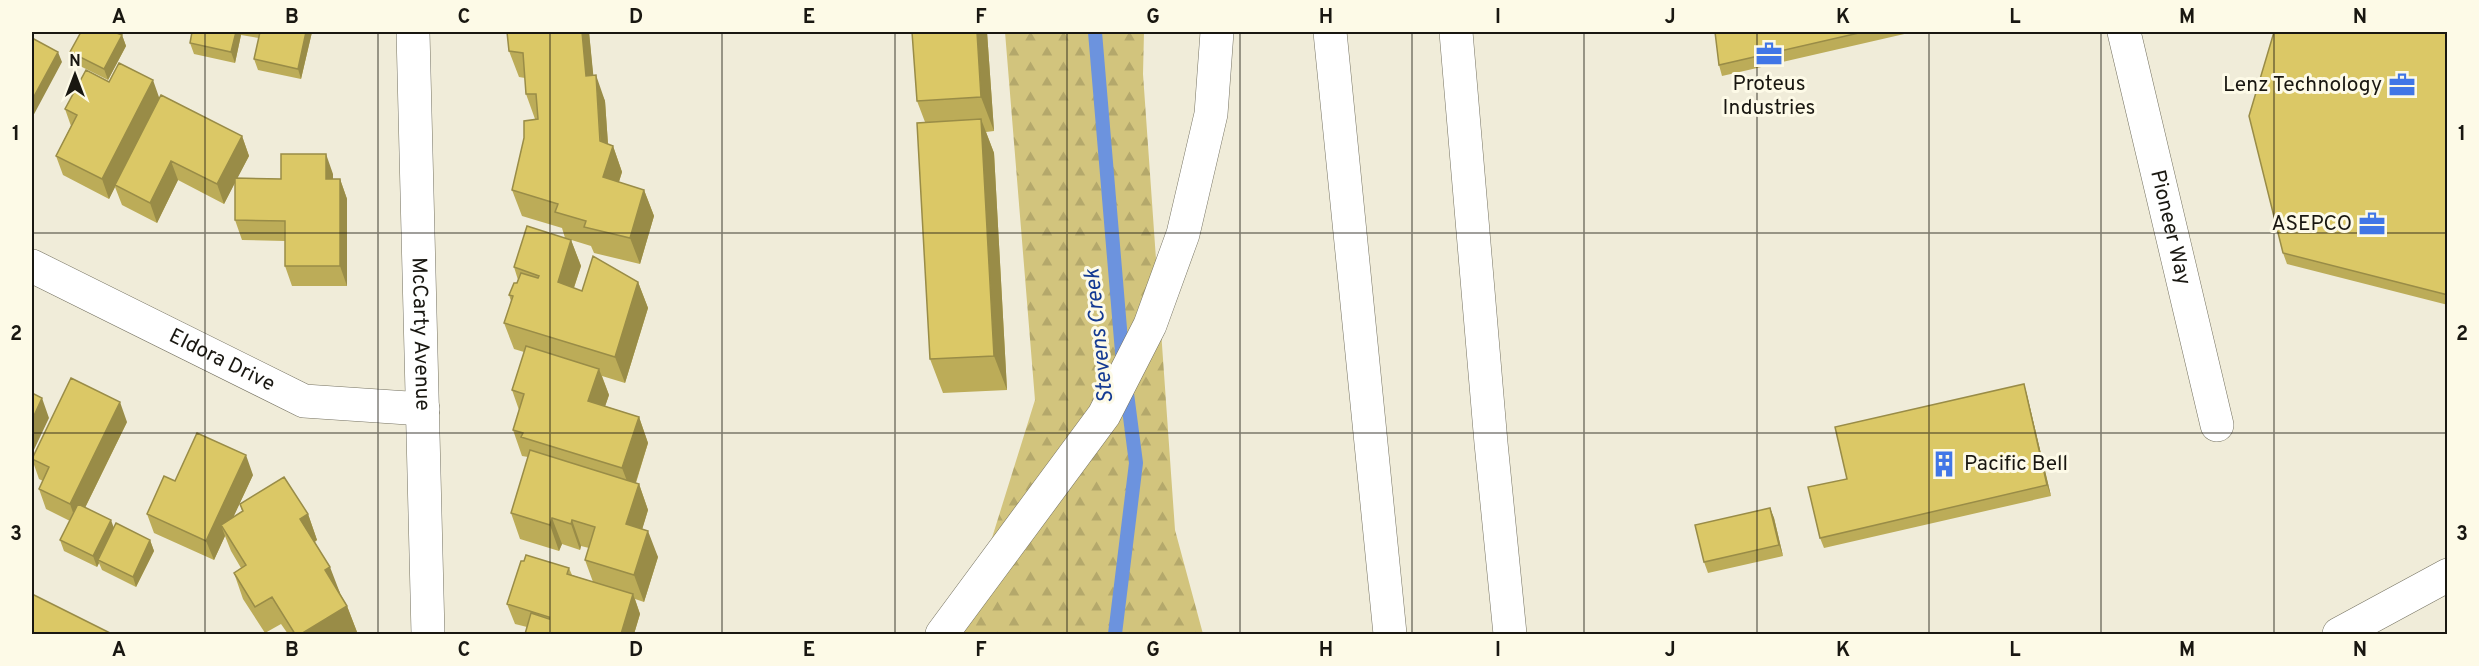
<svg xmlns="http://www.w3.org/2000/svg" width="2479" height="666" viewBox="0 0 2479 666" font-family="Overpass,sans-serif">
<defs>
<pattern id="forest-firs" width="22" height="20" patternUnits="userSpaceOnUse" patternTransform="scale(1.5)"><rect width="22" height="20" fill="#d2c47d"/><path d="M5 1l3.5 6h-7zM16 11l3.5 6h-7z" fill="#b4a86b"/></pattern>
</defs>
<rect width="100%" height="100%" fill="#f0ecd9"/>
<path fill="url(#forest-firs)" d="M1005,32H1144L1143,74L1175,530L1203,634H962L1035,400Z"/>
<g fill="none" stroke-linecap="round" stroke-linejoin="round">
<path stroke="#6c93de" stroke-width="14" d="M1095,32L1123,364
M1115,634L1136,463L1126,386"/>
<g stroke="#757261" stroke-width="34">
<g id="street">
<path id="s1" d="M413,32L428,634"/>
<path id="s2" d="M2124,32L2217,425"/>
<path id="s3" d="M32,266L304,401L423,409"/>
</g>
</g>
<g stroke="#757261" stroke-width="34">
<path id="highway" d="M1330,32L1390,634
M1456,32L1491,443L1510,634
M942,634L1104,415L1150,325L1183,234L1211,114L1217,32
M2339,634L2448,575"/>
</g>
<use href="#street" stroke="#fff" stroke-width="33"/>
<use href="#highway" stroke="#fff" stroke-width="33"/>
</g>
<path fill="#bcac58" d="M192,32H312L301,79L258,70L254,59L259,38L241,35L235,63L194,54L190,43Z
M507,32H589L593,75L605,101L608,144L613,146L622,172L619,182L644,190L654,216L640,264L594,253L591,246L565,238L562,228L522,216L512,190L535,119L526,94L525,78L519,77L509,51Z
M987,32L994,131L986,132L994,153L1007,390L943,393L930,359L925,122L917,101Z
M1715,32H1913L1722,76L1719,65Z
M2448,32V305L2287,264L2283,253Z
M122,35L126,46L108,80L74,63L70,52Z
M109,82L160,98L242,136L249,156L237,178L281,179L333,174V179H340L347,199V286H292L285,266V241L242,240L235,220V182L224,204L178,180L157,223L122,205L115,187L109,199L63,175L56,156L71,126L65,109Z
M571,240L581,266L574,288L582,291L638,282L648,308L625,383L602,376L609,395L605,406L639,417L648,443L636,483L639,484L648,510L642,529L658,557L644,602L635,599L640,614L634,634H525L527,627L515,624L507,604L569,568L572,575L593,582L585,560L589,548L581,546L580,550L562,544L559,551L520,539L511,513L528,457L522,456L513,430L519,410L512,390L524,352L514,349L504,323L511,301L509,295L518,280L514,267Z
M2024,384L2027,395L2051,496L1824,548L1820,538L1847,479Z
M127,422L85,508L114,528L150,540L154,551L136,587L102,570L99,563L97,567L64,551L60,540L70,521L46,509L39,489L43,481L39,479L32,459Z
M253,475L233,517L242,511L240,504L308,514L317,540L315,542L340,593L347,606L357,632L353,634H288L281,624L265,633L243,599L234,573L241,568L231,551L225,536L214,560L154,533L147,514L175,481Z
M1770,508L1774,518L1783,556L1708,573L1704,562Z"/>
<path fill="#998c47" d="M236,32H240L241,35L235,63L231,52Z
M306,32H312L301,79L298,69Z
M582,32H589L596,102L586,76Z
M977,32H987L994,131L981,97Z
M122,35L126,46L108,80L104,69Z
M58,52L62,62L32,118V100Z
M596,75L605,101L609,159L613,146L622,172L612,203L603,177Z
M153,80L160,100L115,185V187L109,199L102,179Z
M981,119L994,153L1007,390L994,356Z
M242,136L249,156L224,204L217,184Z
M326,154L333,174V199L326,179Z
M171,161L178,180L157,223L150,203Z
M340,179L347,199V286L340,266Z
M644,190L654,216L640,264L630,238Z
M571,240L581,266L567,308L558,282Z
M638,282L648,308L625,383L615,357Z
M599,369L609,395L598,427L588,401Z
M2024,384L2027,395L2051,496L2047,485Z
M42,398L49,418L32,454V420Z
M120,402L127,422L77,524L70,504Z
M639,417L648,443L632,494L622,468Z
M246,455L253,475L226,533L221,525L225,536L214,560L206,541Z
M639,484L648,510L636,550L626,524Z
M1770,508L1774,518L1783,556L1779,545Z
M308,514L317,540L309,545L300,519Z
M552,518L562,544L559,551L550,525Z
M111,520L115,531L98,560L99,563L97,567L93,556Z
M572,520L581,546L580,550L571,524Z
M648,531L658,557L644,602L634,575Z
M150,540L154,551L136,587L133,577Z
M330,567L340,593L335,597L325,570Z
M633,594L640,614L634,634H621Z
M347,606L357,632L353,634H301Z"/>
<path fill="#dbc866" stroke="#998c47" stroke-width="1.5" d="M81,32H114L122,35L104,69L70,52Z
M192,32H236L231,52L190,43Z
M260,32H306L298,69L254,59Z
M507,32H582L586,76L596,75L600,141L613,146L603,177L644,190L630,238L584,227L586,221L555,212L558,204L512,190L524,138V121L538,119L536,94H526L523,53L509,51Z
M912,32H977L981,97L917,101Z
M1715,32H1863L1719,65Z
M2274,32H2448V295L2283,253L2249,116Z
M32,38L58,52L32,100Z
M119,63L153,80L102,179L56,156L77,115L65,109L86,70L109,82Z
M161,95L242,136L217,184L171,161L150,203L115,185Z
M981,119L994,356L930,359L917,123Z
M281,154H326V179H340V266H285V221L235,220V178L281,179Z
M527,226L571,240L558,282L582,291L593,256L638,282L615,357L504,323L513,296L509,295L514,283H517L521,273L538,278L539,276L514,267Z
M526,346L599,369L588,401L639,417L622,468L521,437L523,433L513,430L524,394L512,390Z
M71,378L120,402L70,504L39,489L49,467L32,459Z
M2024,384L2047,485L1820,538L1808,487L1847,479L1835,427Z
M32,393L42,398L32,420Z
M197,433L246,455L206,541L147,514L164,476L175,481Z
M530,450L639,484L626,524L648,531L634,575L585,560L595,527L572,520L571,524L552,518L550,525L511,513Z
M284,477L308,514L300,519L330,567L325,570L347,606L301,634H295L272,597L255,607L234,573L246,565L221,525L243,511L240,504Z
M78,504L111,520L93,556L60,540Z
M1770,508L1779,545L1704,562L1695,525Z
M116,523L150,540L133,577L98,560Z
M526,555L569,568L567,574L633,594L621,634H525L531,613L549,619V617L507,604L521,561H524Z
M32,594L112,634H32Z"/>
<path fill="none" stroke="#191711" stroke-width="1.5" stroke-opacity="0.55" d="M205,32V634M378,32V634M550,32V634M722,32V634M895,32V634M1067,32V634M1240,32V634M1412,32V634M1584,32V634M1757,32V634M1929,32V634M2101,32V634M2274,32V634M32,233H2448M32,433H2448"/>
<defs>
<g id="office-bare" transform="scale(2.07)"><path d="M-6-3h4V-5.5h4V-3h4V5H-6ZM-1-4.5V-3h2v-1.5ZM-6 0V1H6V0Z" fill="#4176e6" stroke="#fdfae7" stroke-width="2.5" paint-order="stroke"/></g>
<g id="building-bare" transform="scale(2.07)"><path d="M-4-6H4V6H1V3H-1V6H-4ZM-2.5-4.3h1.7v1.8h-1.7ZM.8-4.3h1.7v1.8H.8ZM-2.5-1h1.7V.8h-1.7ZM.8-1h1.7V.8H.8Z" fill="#4176e6" stroke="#fdfae7" stroke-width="2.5" paint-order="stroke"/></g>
</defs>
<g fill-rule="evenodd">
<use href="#office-bare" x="1769" y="54"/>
<use href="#office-bare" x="2402" y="85"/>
<use href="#office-bare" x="2372" y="224"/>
<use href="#building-bare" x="1944" y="464"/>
</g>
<g text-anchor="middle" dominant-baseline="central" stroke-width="6" stroke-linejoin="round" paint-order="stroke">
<g font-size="21" fill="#191711" stroke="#fdfae7" text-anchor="end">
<text x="1769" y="84" text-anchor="middle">Proteus<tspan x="1769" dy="24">Industries</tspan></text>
<text x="2382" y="85">Lenz Technology</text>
<text x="2352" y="224">ASEPCO</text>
<text x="1964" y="464" text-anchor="start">Pacific Bell</text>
</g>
<g font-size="21" fill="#191711" stroke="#fdfae7">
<text stroke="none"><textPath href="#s2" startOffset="201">Pioneer Way</textPath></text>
<text stroke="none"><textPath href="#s1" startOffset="302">McCarty Avenue</textPath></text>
<text stroke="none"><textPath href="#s3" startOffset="212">Eldora Drive</textPath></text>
</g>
<g font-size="22" font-style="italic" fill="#143a92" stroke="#fdfae7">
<text transform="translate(1100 336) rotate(-96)">Stevens Creek</text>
</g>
</g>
<rect width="2479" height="666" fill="none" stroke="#fdfae7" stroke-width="66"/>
<g transform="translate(75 75)" stroke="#fdfae7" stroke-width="4.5" paint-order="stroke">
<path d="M0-4.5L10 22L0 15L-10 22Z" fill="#191711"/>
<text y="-9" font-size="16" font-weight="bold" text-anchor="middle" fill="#191711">N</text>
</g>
<rect x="33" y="33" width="2413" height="600" fill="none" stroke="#191711" stroke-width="2"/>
<g font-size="20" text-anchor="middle" font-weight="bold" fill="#191711">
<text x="119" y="23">A</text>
<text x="292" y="23">B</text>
<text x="464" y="23">C</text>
<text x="636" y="23">D</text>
<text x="809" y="23">E</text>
<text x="981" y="23">F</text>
<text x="1153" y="23">G</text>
<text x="1326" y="23">H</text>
<text x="1498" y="23">I</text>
<text x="1670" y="23">J</text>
<text x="1843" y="23">K</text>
<text x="2015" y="23">L</text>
<text x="2187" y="23">M</text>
<text x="2360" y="23">N</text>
<text x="16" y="140">1</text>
<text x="2462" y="140">1</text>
<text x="16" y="340">2</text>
<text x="2462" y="340">2</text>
<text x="16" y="540">3</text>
<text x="2462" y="540">3</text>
<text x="119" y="656">A</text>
<text x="292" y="656">B</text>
<text x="464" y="656">C</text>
<text x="636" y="656">D</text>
<text x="809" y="656">E</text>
<text x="981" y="656">F</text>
<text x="1153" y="656">G</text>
<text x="1326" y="656">H</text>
<text x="1498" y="656">I</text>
<text x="1670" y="656">J</text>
<text x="1843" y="656">K</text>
<text x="2015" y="656">L</text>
<text x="2187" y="656">M</text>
<text x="2360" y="656">N</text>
</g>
</svg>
